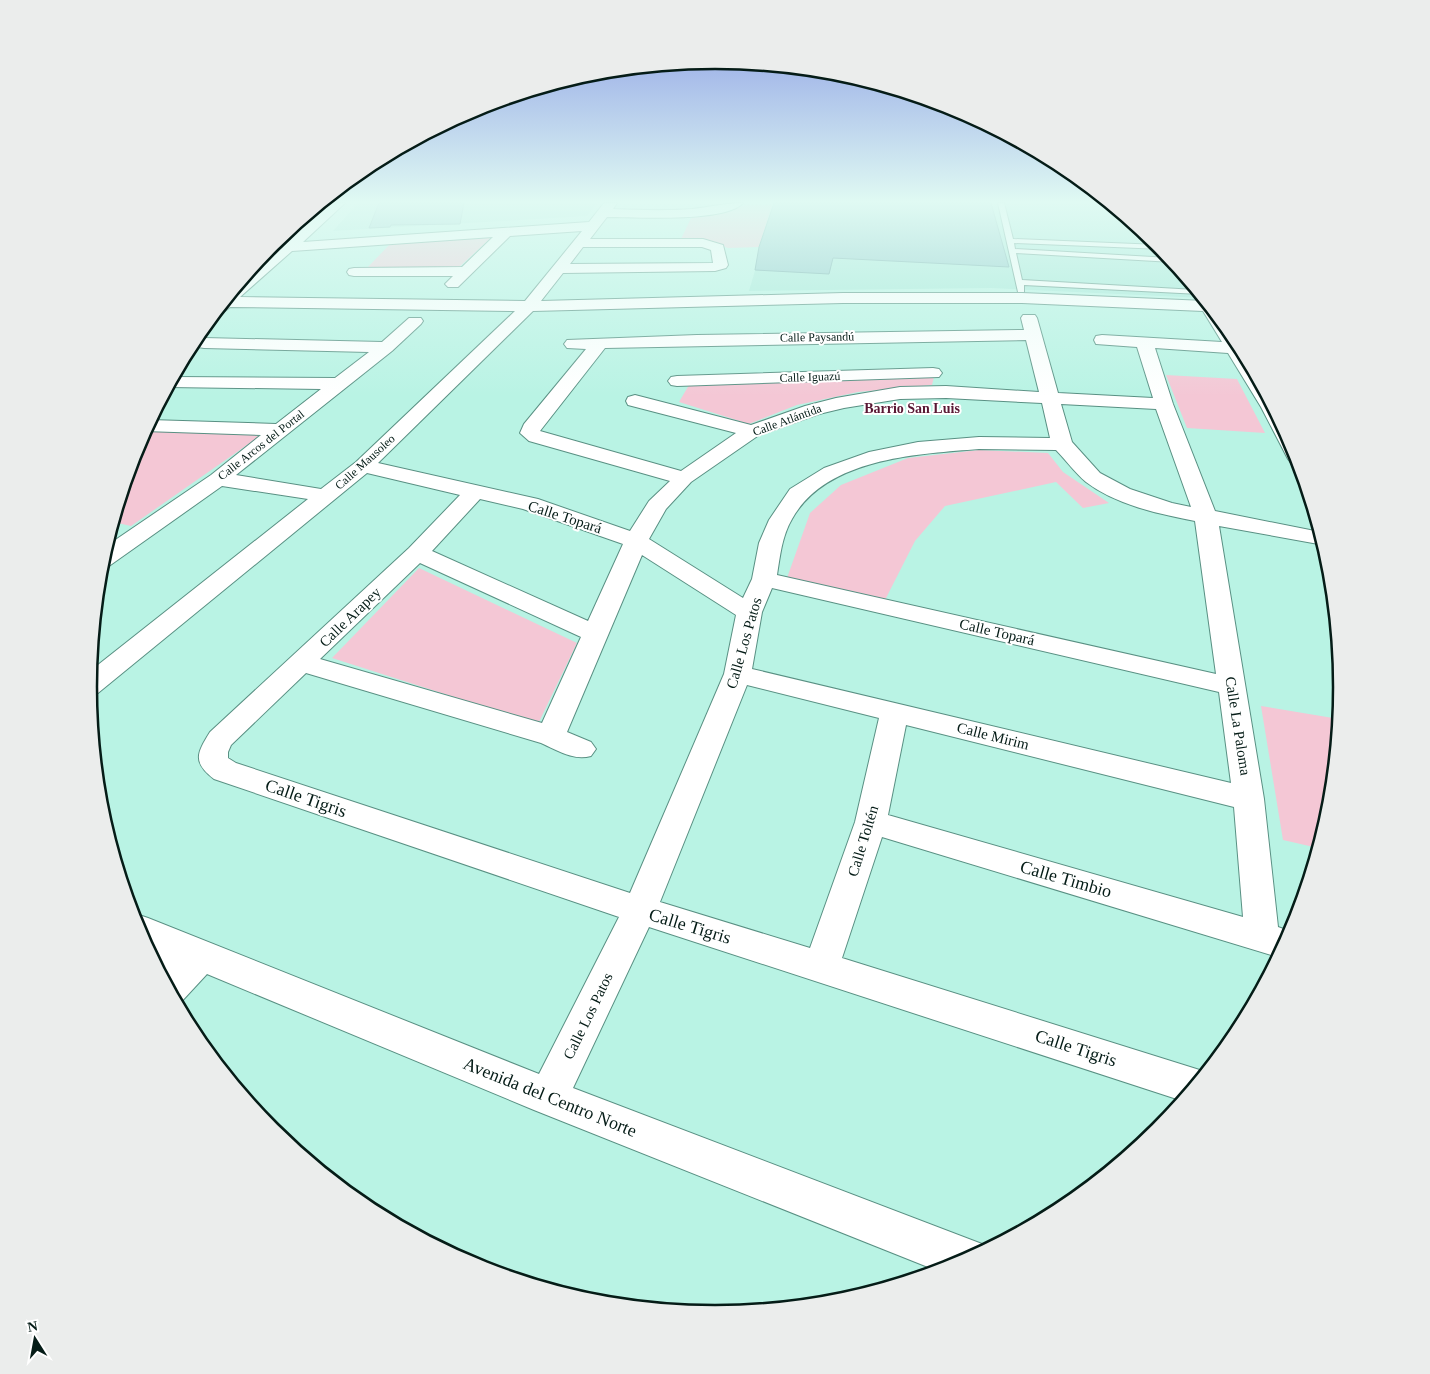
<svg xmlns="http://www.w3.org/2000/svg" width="1430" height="1374" viewBox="0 0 1430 1374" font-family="'Times New Roman',serif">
<rect width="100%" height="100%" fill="#b9f3e4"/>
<path fill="#a4e8d8" d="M358,203H597L587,216L333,231Z
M775,203H1109L1159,244L1203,298L991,288L749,291Z"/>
<path fill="#f4c7d5" d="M746,205H772L759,247L728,248L709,241L681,239L693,214L721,212Z
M493,236L458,268H367L392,242Z
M1166,375L1237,379L1265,433L1187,428Z
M934,377L932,385L858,392L797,405L749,424L679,402L689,385Z
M145,430L267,431L131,526L113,522L136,447Z
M979,450L1048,453L1063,472L1109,503L1083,508L1056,482L945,506L915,541L885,600L787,578L810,513L841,485L908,458Z
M419,568L577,643L538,724L332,658Z
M1261,706L1339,719L1330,810L1318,848L1283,840Z"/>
<path fill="#8bc7c9" stroke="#68a4a5" d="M379,203H464L460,224L391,225L390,227L369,228Z
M774,203H991L1009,267L833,258L829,274L755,270L759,247Z"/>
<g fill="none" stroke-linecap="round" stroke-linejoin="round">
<g stroke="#599083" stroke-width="2">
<path id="lane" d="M998,203H1004L1013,239L1159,245L1163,249L1014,243L1015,249L1170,258L1173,262L1016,253L1022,280L1196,290L1200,294L1024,285V292H1018Z"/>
</g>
<g stroke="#599083" stroke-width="2">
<path id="street" d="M331,203H345L303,242L589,222L604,203H617L613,209C639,210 666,211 692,209C710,207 726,203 743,203C725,223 634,217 607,217L590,239H703L723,245L728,265L726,268L715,271L563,273L541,301L843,293H1022L1205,301L1236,339L1294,447L1300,465L1291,463L1288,459L1261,407L1228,353L1155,348L1173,404L1215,511L1320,532L1324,545L1219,526L1264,799L1278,927L1292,932L1278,957L882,837L842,958L1206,1072L1183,1101L649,927L573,1088L982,1244L984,1250L955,1266L938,1271L534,1110L207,974L182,1001L177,1003L136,927L132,915L136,914L148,918L539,1074L619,917L214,779C192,762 197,753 210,732L409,548L460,495L367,473L98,693L89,696V672L308,499L222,486L109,566L100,568L105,547L211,475L261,435L144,431L150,420L276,424L321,389L168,387L173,377L335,378L369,352L204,348L198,347L195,343L198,339L204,338L382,342L409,318H421L423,321L421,324L392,351L236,475L321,489L356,462L515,311L230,307L225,311L216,312L242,280ZM582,231L525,301L240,297L292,251L493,237L462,267L354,268L349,269L347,272L349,275L354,276H453L445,284L448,287H458L510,236ZM583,247H702L711,250L713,263L570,264ZM843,303H1022L1203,311L1222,342L1102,335L1096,336L1094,340L1096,344L1137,347L1153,398L1058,393L1037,318L1035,315H1023L1021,318L1024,330L697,335L567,340L564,344L567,348L586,349L524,424L520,433L529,441L670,481L649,501L630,531L538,499L378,463L533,311ZM1026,340L1039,392L946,386L900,387L836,398L805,406L751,425L635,395L628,397L626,401L628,405L736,433L681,471L540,431L605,348ZM946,398L1042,403L1050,438L979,437L918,442L869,452L824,468L790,489L769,520L759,543L752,579L743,598L649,539L666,509L691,482L759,435L819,414L844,408L900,399ZM1061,404L1156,409L1191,507L1172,503L1130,489L1100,473L1072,442ZM979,449L1056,450C1066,460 1075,473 1086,482C1116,505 1159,514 1195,521L1216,674L777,575C780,556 782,536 792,519C826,458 917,454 979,449ZM480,499L523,509L623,544L588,621L432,551ZM642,555L736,615L724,674L630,893L236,763L228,758V752L231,745L306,673L541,743C557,750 573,761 591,756L596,749L591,742L567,732ZM420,563L581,637L542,723L320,659ZM772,588L1219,692L1231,783L752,669L762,612ZM747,685L879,718L855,822L810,948L660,902ZM906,725L1234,807L1243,917L888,815Z
M933,368L939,369L942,373L939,377L677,386L671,385L668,381L671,377L677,376Z"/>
</g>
<use href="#lane" fill="#fff" fill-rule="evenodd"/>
<use href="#street" fill="#fff" fill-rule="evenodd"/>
</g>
<linearGradient id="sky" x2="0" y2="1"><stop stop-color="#8799e4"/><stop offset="0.51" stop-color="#e0faf3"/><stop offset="1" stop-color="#e0faf3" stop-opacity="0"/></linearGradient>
<rect width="1430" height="396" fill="url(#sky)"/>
<g text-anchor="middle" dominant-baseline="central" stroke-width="4" stroke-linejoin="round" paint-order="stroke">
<g font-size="12" fill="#051c17" stroke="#fff">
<text transform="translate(817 337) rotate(-1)">Calle Paysandú</text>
<text transform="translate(810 377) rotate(-2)">Calle Iguazú</text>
<text transform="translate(787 420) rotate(-20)">Calle Atlántida</text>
<text transform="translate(261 445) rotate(-38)">Calle Arcos del Portal</text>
<text transform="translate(365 462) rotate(-42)">Calle Mausoleo</text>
</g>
<g font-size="14" font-weight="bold" fill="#591834" stroke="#fff">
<text x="912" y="408">Barrio San Luis</text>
</g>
<g font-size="15" fill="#051c17" stroke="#fff">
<text transform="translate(565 517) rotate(18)">Calle Topará</text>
<text transform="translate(350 617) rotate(-44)">Calle Arapey</text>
<text transform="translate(997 632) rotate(13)">Calle Topará</text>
<text transform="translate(744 643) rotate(-74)">Calle Los Patos</text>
<text transform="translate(1238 726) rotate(81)">Calle La Paloma</text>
<text transform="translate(993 736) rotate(14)">Calle Mirim</text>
<text transform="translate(863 841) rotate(-73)">Calle Toltén</text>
<text transform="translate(588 1016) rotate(-64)">Calle Los Patos</text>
</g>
<g font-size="18" fill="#051c17" stroke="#fff">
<text transform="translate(306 798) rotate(19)">Calle Tigris</text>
<text transform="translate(1066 879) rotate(16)">Calle Timbio</text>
<text transform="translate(690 926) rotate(17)">Calle Tigris</text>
<text transform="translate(1076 1048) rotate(18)">Calle Tigris</text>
<text transform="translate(550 1097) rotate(22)">Avenida del Centro Norte</text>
</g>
</g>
<path d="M0 0H1430V1374H0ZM97 687a618 618 0 1 1 1236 0a618 618 0 1 1-1236 0Z" fill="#ebedec" fill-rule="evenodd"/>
<path fill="none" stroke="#051c17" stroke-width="2.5" d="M97 687a618 618 0 1 1 1236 0a618 618 0 1 1-1236 0Z"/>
<g transform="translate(35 1339) rotate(349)" stroke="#ffffff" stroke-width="4" paint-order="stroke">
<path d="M0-4L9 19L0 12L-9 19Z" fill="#051c17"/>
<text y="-8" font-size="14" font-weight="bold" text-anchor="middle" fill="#051c17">N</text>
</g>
</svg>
